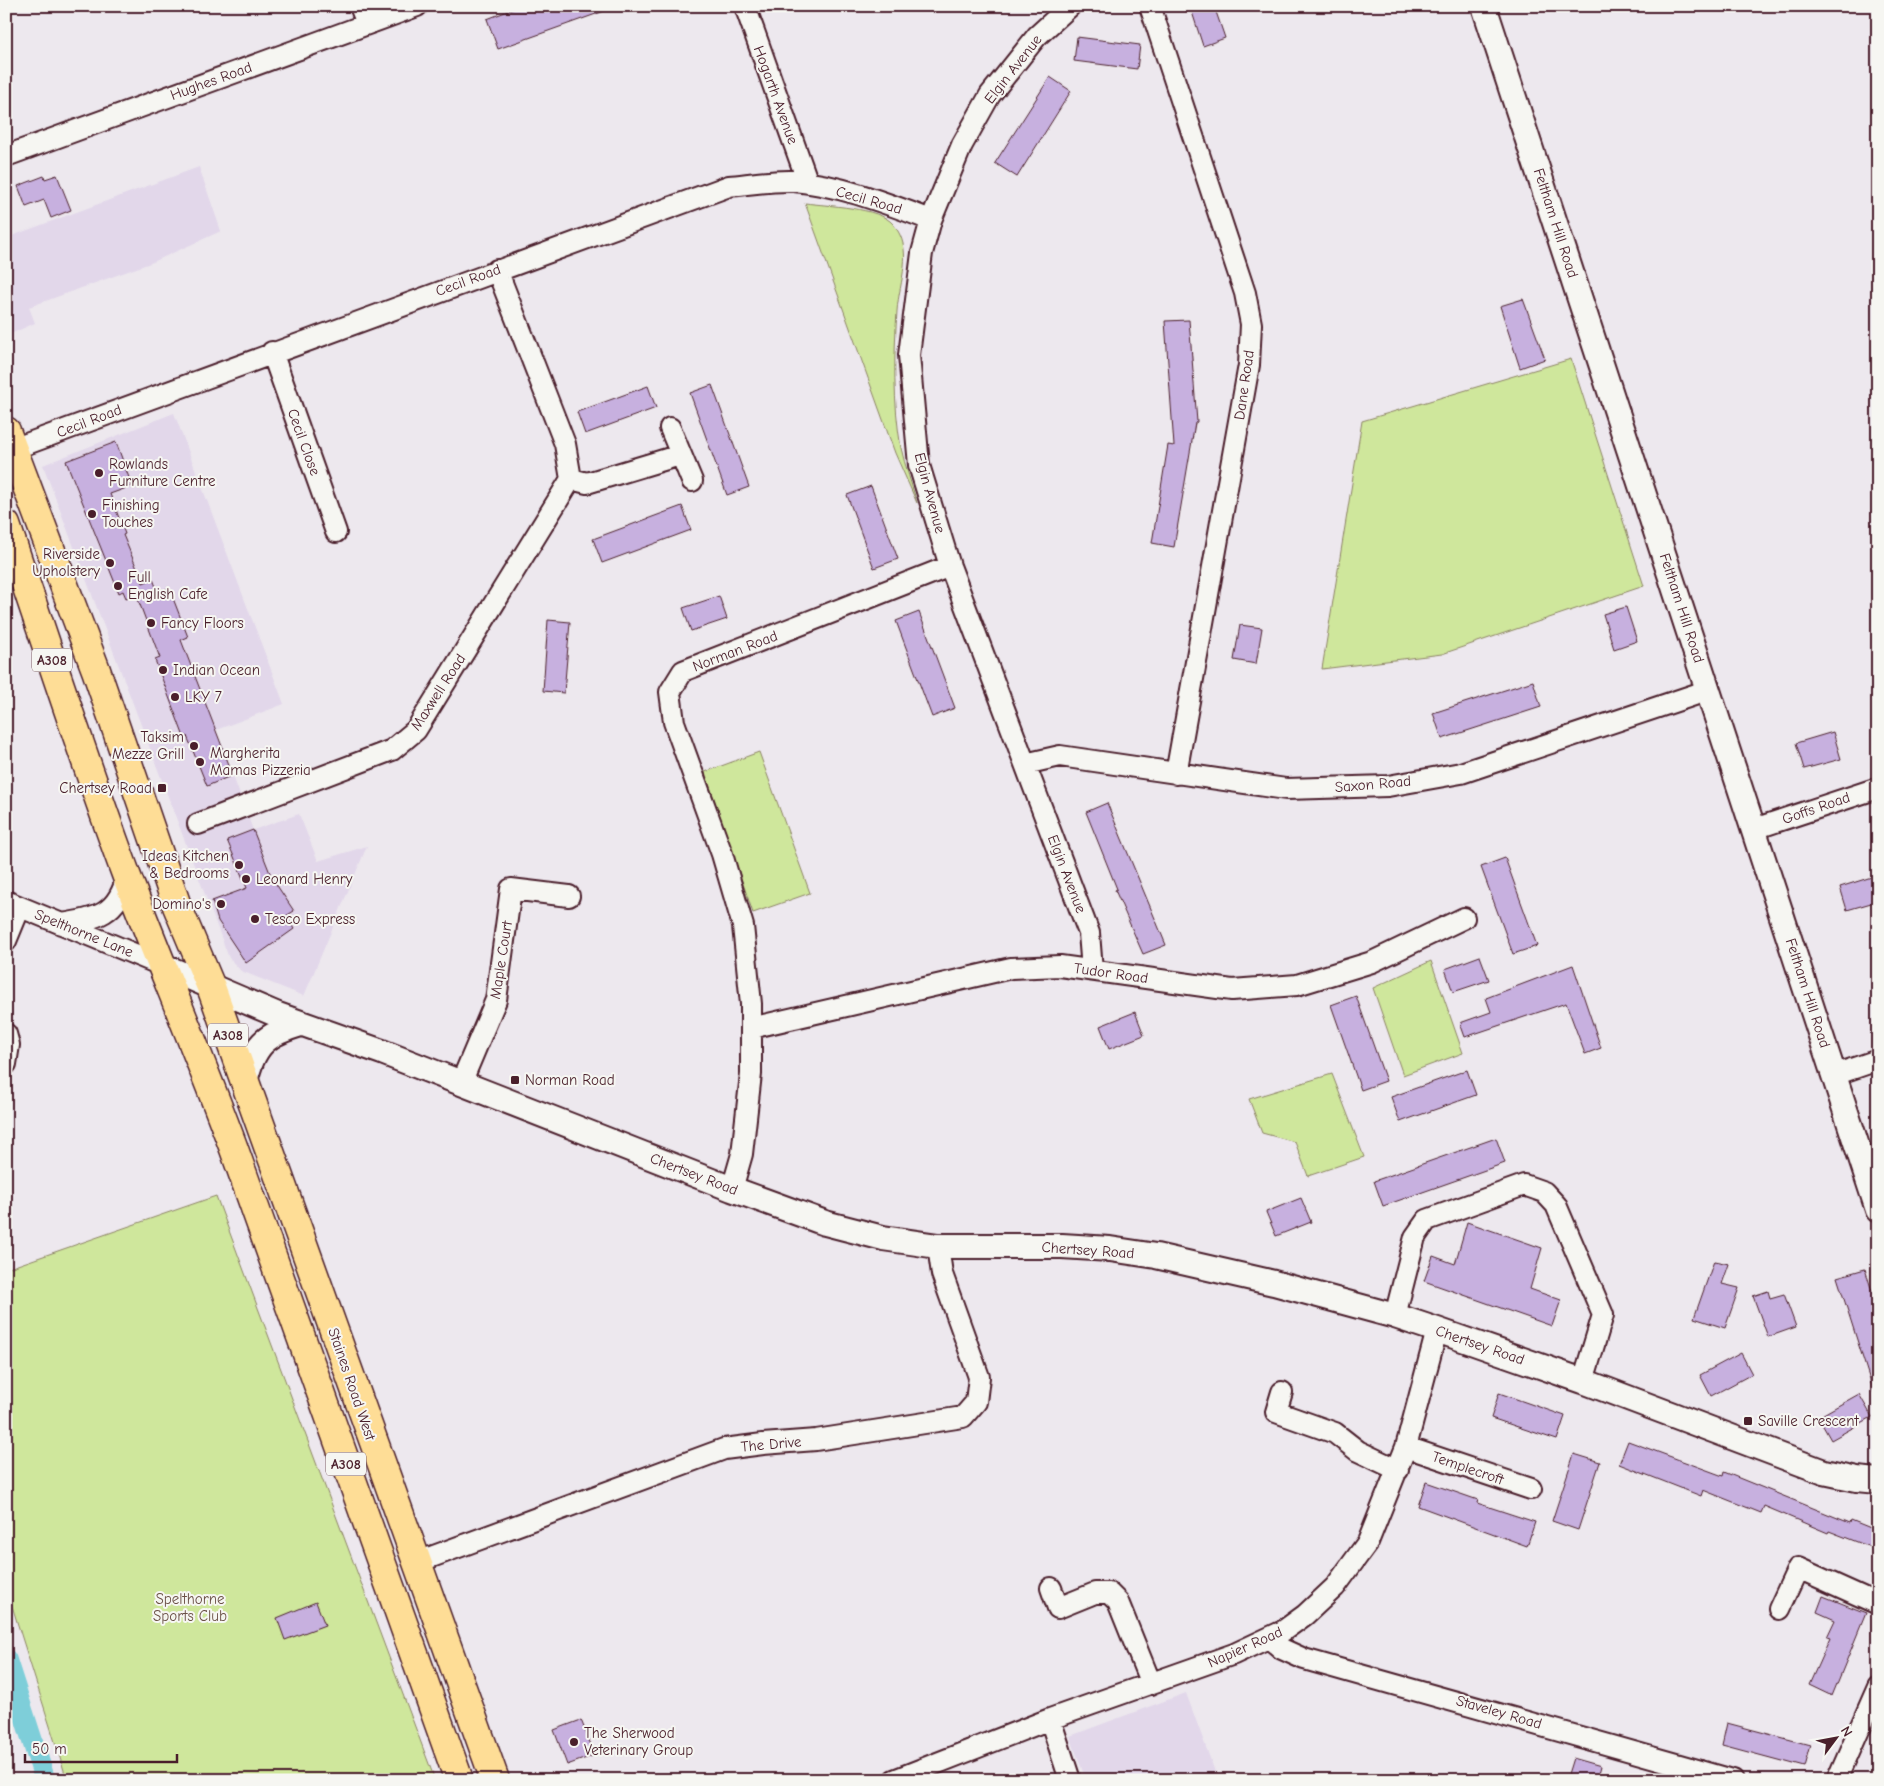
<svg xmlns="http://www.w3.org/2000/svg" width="1884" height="1786" viewBox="0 0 1884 1786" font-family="'Comic Neue',sans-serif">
<rect width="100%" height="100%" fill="#ede8ee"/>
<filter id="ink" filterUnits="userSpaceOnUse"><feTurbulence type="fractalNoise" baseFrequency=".02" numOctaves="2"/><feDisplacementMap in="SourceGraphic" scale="10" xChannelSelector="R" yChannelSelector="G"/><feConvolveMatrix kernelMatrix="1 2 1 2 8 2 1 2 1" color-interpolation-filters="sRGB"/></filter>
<g filter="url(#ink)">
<path fill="#e2d7ea" d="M199,167L221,231L153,262L29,307L35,323L6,336V238Z
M174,413L284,704L216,730L253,830L299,814L318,861L367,846L304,996L241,971L229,958L43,465Z
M1186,1693L1218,1780H1086L1070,1736Z"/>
<path fill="#cfe79c" stroke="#8c8364" d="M805,203C827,206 879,207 893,224C915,250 899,281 897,311C894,356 893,403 901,448C905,466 912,485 917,503L895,453Z
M1571,359L1644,586L1442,654L1322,669L1362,421Z
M759,752L810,893L753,913L705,772Z
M1431,961L1463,1053L1403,1075L1373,988Z
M1332,1074L1364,1157L1308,1176L1295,1142L1262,1133L1249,1099Z
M216,1196L435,1780H67L6,1587V1269Z"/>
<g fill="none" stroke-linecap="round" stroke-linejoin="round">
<path stroke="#7eced9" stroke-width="21" d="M6,1659L45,1780"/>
</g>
<path fill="#c7b0df" stroke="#4a1f2b" d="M521,6H610V9L498,49L487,19Z
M1207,6H1214L1225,38L1203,46L1192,12Z
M1077,37L1140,45L1137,69L1074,61Z
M1050,77L1071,91L1017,177L995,163Z
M57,175L71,210L51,218L44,200L26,207L18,186L44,176L45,179Z
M1523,299L1545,359L1520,368L1500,306Z
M1189,320L1197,422L1195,423L1174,547L1152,543L1168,445L1174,446L1165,321Z
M712,385L749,487L727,495L690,393Z
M648,386L656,408L585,434L577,412Z
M116,442L132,486L110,494L125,534L123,535L143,583L153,579L158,592L169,588L188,637L181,640L233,775L207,786L187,736L184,737L155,660L160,658L136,594L126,598L123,591L119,593L66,461Z
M871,486L898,559L874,568L847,495Z
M682,506L691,530L602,563L593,539Z
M719,596L727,619L691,631L683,608Z
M1626,607L1637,641L1614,649L1603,614Z
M919,612L955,708L932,717L896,621Z
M548,620L570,622L564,693L543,691Z
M1240,625L1262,628L1256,664L1234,660Z
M1533,681L1541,707L1442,739L1433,713Z
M1833,732L1841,759L1804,769L1796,743Z
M1107,803L1166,945L1143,954L1115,890L1117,889L1086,812Z
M253,830L272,878L294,911L286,916L294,929L246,963L218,921L212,901L247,888L227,840Z
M1505,858L1537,946L1513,954L1481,867Z
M1878,875V901L1847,910L1840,887Z
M1480,956L1489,980L1453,992L1445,969Z
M1573,965L1601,1048L1585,1054L1566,1003L1465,1037L1460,1023L1491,1012L1486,998Z
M1356,996L1386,1081L1361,1090L1331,1005Z
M1135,1012L1144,1035L1109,1049L1100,1026Z
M1467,1070L1476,1095L1400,1122L1391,1097Z
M1496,1138L1505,1163L1383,1206L1374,1181Z
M1301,1198L1311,1222L1276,1236L1266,1212Z
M1467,1222L1542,1248L1530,1289L1561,1300L1552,1326L1424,1281L1433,1256L1455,1264Z
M1714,1261L1729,1264L1722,1284L1739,1288L1725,1328L1694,1318Z
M1865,1269L1878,1310V1393H1874L1837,1277Z
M1768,1291L1770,1298L1784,1294L1796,1327L1768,1337L1753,1296Z
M1741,1353L1752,1374L1711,1396L1700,1375Z
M1499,1393L1565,1416L1557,1440L1491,1418Z
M1859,1394L1872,1417L1831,1440L1818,1417Z
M1628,1441L1723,1476L1724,1472L1850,1523L1851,1520L1878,1531V1550L1829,1531L1828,1533L1764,1506L1761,1513L1703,1490L1701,1496L1619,1464Z
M1574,1454L1600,1462L1578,1530L1552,1521Z
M1426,1482L1478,1500L1477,1503L1535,1522L1527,1546L1418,1506Z
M1823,1596L1866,1613L1832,1696L1809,1685L1830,1638L1827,1637L1835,1620L1817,1612Z
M316,1602L325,1625L285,1640L277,1618Z
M581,1720L595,1755L567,1765L554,1730Z
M1727,1723L1810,1745L1804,1767L1722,1745Z
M1573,1758L1601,1766L1597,1780H1587L1568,1774Z"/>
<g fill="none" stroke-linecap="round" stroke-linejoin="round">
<g stroke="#4a1f2b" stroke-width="24">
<path id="minor" d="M360,6L367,24
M745,6L808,183
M1070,6L1037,36L990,95L962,145L931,220L922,253L909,355L919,465L950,566L1089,933L1092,970
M1150,6L1245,293L1251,324L1249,365L1176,774
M6,156L417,6
M272,352L336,532
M670,428L692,481
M13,449L729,186C750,184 773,180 794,181C841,185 888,204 931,220
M571,479L587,483L680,455
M1025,764L1060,756L1286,789L1388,786L1461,773L1709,690
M198,824L392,750L416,730L571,479L565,444L497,270
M1754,829L1878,788
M6,901L161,965
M61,924C97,919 118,914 127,876
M6,941L20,907
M751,1028L1011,968L1060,966L1232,990L1297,985L1372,962L1464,918
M6,1034L9,1045L6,1064
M1834,1075L1878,1060
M461,1083L496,1000L511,889L569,896
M732,1189L742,1154L751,1074V1004L743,926L722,854L674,722L670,692L683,671L950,566
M1395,1316L1415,1237L1427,1220L1524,1185L1544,1192L1556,1205L1603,1315L1583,1381
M1282,1392L1276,1412L1335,1433L1358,1451L1398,1470
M1406,1447L1531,1489
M415,1563L724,1449L763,1444L816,1440L963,1417L976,1402L979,1377L942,1274L938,1246
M1051,1588L1058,1608L1095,1593H1109L1118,1602L1151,1684
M1779,1609L1798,1568L1878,1604
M1269,1638L1282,1649L1304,1659L1733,1780
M1050,1719L1070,1780
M894,1780L1050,1719L1234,1654L1283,1631L1305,1615L1335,1587L1368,1542L1406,1447L1437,1330
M1837,1780L1878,1687"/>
</g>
<g stroke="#4a1f2b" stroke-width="28">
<path id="tertiary" d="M1484,6L1878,1210
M161,965L278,1015L382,1052L732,1189L825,1223L883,1238L938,1246H1062L1110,1249L1156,1256L1274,1283L1395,1316L1437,1330L1583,1381L1824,1472L1857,1479L1878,1481
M245,1082C253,1046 265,1034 301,1024"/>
</g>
<g stroke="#4a1f2b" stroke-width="31">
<path id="trunk" d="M6,431L96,670L177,906L211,987L495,1780
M6,525C46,643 84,761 127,877C162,968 200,1057 234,1149L459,1780"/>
</g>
<use href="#minor" stroke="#f6f6f2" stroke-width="20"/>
<use href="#tertiary" stroke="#f6f6f2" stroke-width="24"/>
<use href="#trunk" stroke="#fedd96" stroke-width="28"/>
</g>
</g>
<g fill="#4a1f2b" stroke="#f6f6f2" stroke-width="2">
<circle cx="99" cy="473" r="5"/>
<circle cx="92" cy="514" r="5"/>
<circle cx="110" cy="563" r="5"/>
<circle cx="118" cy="586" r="5"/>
<circle cx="151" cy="623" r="5"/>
<circle cx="163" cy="670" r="5"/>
<circle cx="175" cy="697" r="5"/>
<circle cx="194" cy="746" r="5"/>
<circle cx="200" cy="762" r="5"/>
<rect x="157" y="783" width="10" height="10" rx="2.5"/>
<circle cx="239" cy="865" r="5"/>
<circle cx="246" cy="879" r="5"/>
<circle cx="221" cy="904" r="5"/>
<circle cx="255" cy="919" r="5"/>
<rect x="510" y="1075" width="10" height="10" rx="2.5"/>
<rect x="1743" y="1416" width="10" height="10" rx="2.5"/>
<circle cx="574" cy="1742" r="5"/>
</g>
<g text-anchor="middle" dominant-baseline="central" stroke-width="4" stroke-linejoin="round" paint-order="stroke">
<g fill="#f6f6f2" stroke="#7e6067" stroke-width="1">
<rect x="32" y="648.5" width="40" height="23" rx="4"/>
<rect x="208" y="1023.5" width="40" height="23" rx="4"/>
<rect x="326" y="1452.5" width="40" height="23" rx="4"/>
</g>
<g font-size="14" font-weight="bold" fill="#4a1f2b">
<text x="52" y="660">A308</text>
<text x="228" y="1035">A308</text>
<text x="346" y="1464">A308</text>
</g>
<g font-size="15" fill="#4a1f2b" stroke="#f6f6f2">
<text transform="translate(1013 69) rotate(-52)">Elgin Avenue</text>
<text transform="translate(211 81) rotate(-20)">Hughes Road</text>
<text transform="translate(776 95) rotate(70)">Hogarth Avenue</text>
<text transform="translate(869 200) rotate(16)">Cecil Road</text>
<text transform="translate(1556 223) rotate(72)">Feltham Hill Road</text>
<text transform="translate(468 280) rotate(-20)">Cecil Road</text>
<text transform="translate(1244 385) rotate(-82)">Dane Road</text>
<text transform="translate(89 421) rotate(-21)">Cecil Road</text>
<text transform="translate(304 442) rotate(70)">Cecil Close</text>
<text transform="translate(930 493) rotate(75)">Elgin Avenue</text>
<text transform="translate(1682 608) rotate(72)">Feltham Hill Road</text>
<text transform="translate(735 651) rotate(-21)">Norman Road</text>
<text transform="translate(438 692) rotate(-57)">Maxwell Road</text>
<text transform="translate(1373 784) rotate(-5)">Saxon Road</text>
<text transform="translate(1816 808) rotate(-19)">Goffs Road</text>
<text transform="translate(1067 874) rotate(69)">Elgin Avenue</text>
<text transform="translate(84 933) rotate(22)">Spelthorne Lane</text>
<text transform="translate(501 960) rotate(-81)">Maple Court</text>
<text transform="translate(1111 973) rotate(8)">Tudor Road</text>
<text transform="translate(1808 993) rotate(72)">Feltham Hill Road</text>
<text transform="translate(694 1174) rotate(21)">Chertsey Road</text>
<text transform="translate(1088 1250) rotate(4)">Chertsey Road</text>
<text transform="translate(1480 1345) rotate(19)">Chertsey Road</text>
<text transform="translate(352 1384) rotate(71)">Staines Road West</text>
<text transform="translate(771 1444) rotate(-5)">The Drive</text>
<text transform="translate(1468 1468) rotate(19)">Templecroft</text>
<text transform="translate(1245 1647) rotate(-24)">Napier Road</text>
<text transform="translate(1499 1712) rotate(16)">Staveley Road</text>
</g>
<g font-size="15" fill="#4a1f2b" stroke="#f6f6f2" text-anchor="start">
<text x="109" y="464">Rowlands<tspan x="109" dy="17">Furniture Centre</tspan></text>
<text x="102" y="505">Finishing<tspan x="102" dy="17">Touches</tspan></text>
<text x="100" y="554" text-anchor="end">Riverside<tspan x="100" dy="17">Upholstery</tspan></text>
<text x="128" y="577">Full<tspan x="128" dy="17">English Cafe</tspan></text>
<text x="161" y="623">Fancy Floors</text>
<text x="173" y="670">Indian Ocean</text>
<text x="185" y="697">LKY 7</text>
<text x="184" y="737" text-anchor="end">Taksim<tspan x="184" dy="17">Mezze Grill</tspan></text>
<text x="210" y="753">Margherita<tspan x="210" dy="17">Mamas Pizzeria</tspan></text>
<text x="152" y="788" text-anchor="end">Chertsey Road</text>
<text x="229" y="856" text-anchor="end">Ideas Kitchen<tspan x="229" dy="17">&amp; Bedrooms</tspan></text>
<text x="256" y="879">Leonard Henry</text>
<text x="211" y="904" text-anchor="end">Domino's</text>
<text x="265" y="919">Tesco Express</text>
<text x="525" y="1080">Norman Road</text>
<text x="1758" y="1421">Saville Crescent</text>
<text x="584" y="1733">The Sherwood<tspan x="584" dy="17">Veterinary Group</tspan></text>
</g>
<g font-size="15" fill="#6b5147" stroke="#f6f6f2">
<text x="190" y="1599">Spelthorne<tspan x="190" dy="17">Sports Club</tspan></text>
</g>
</g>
<rect width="1884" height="1786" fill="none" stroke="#f6f6f2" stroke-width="25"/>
<rect x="12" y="12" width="1859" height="1761" fill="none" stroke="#4a1f2b" stroke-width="2" filter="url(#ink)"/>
<g transform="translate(1836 1738) rotate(58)" stroke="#f6f6f2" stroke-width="4" paint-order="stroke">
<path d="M0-4L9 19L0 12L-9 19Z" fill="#4a1f2b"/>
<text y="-8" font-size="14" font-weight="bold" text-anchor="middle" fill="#4a1f2b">N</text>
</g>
<path d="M25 1754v8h152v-8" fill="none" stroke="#4a1f2b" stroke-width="2.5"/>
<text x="32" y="1754" font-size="15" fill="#4a1f2b" stroke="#f6f6f2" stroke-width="4" paint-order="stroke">50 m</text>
</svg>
